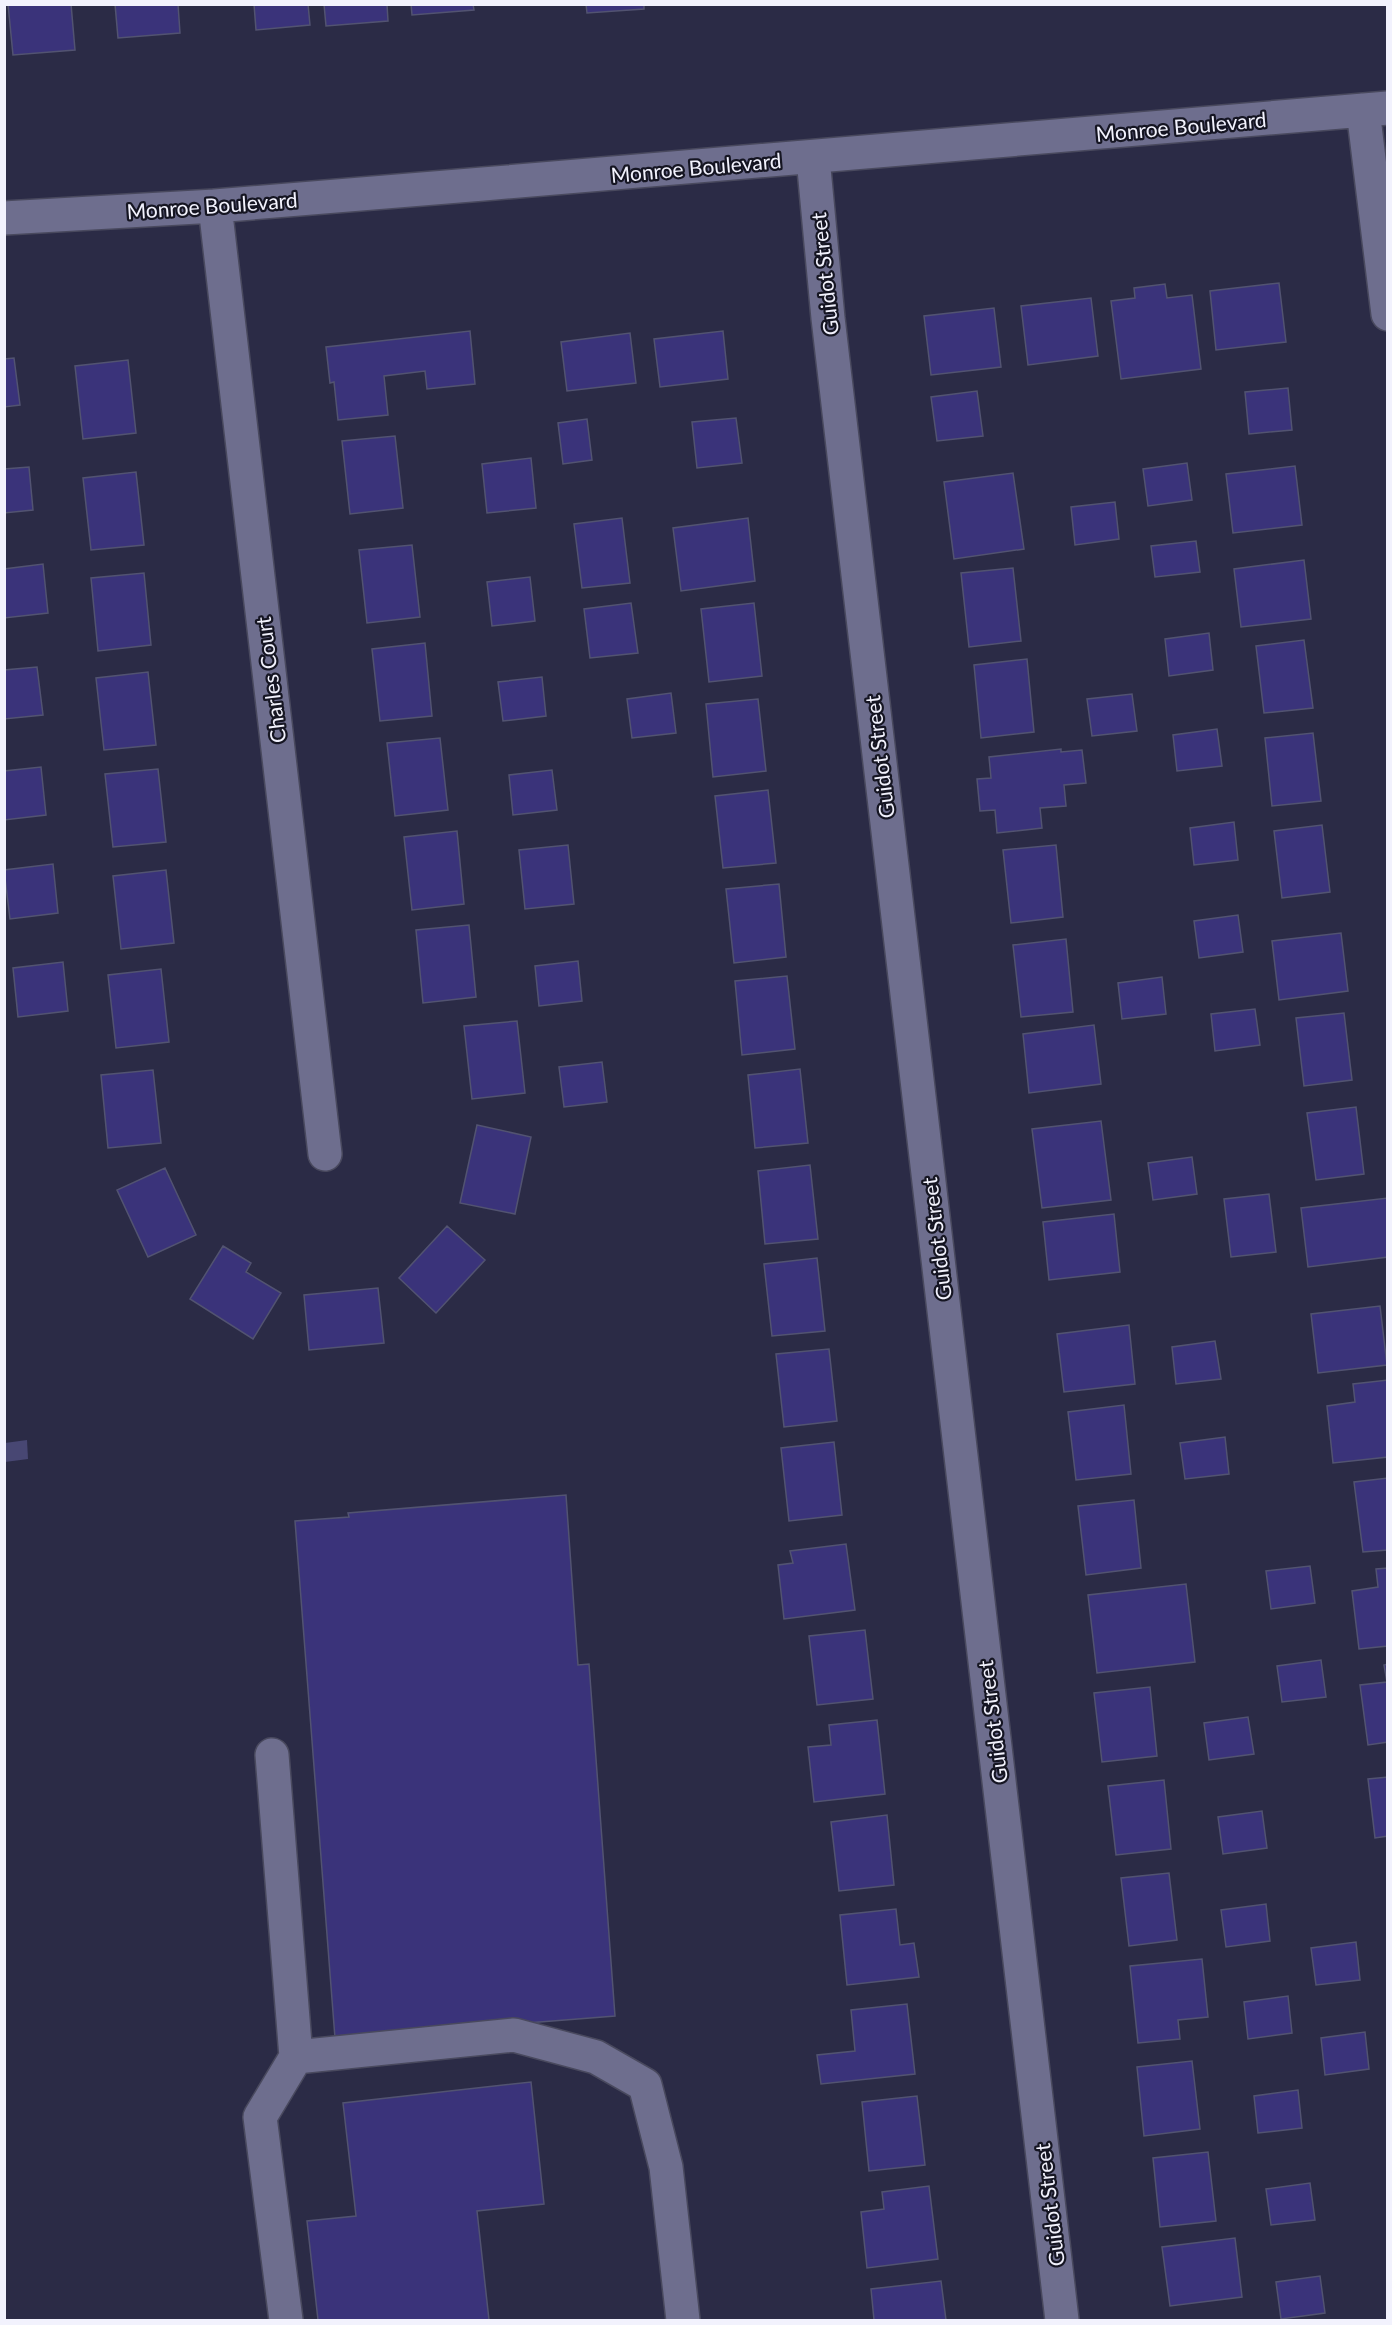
<svg xmlns="http://www.w3.org/2000/svg" width="1392" height="2325" viewBox="0 0 1392 2325" font-family="Lato,sans-serif">
<rect width="100%" height="100%" fill="#2b2b46"/>
<path fill="#484773" d="M27,1440L28,1459L5,1462V1443Z"/>
<path fill="#3a337a" stroke="#525371" stroke-width="1.5" d="M8,4H71L75,50L13,55Z
M115,4H178L180,33L118,38Z
M254,4H308L310,25L256,30Z
M324,4H387L388,21L326,26Z
M411,4H473L474,10L412,15Z
M586,4H644V9L587,13Z
M1279,283L1286,342L1216,350L1210,291Z
M1165,284L1167,298L1192,295L1201,369L1121,379L1111,301L1135,298L1134,288Z
M1091,298L1098,356L1028,365L1021,306Z
M994,308L1001,367L931,375L924,316Z
M470,331L475,384L427,389L425,371L384,376L388,415L338,420L334,382L330,383L326,347Z
M723,331L728,379L660,387L654,339Z
M630,333L636,383L567,391L561,342Z
M14,358L20,405L4,407V359Z
M128,360L136,433L83,439L75,366Z
M1288,388L1292,430L1249,434L1245,392Z
M977,391L983,436L937,441L931,397Z
M736,418L742,463L697,468L692,422Z
M587,419L592,460L563,464L558,423Z
M395,436L403,508L350,514L342,441Z
M531,458L536,508L487,513L482,464Z
M1187,463L1192,500L1148,506L1143,469Z
M1295,466L1302,525L1233,533L1226,474Z
M29,467L33,510L4,513V469Z
M136,472L144,545L91,550L83,478Z
M1013,473L1024,549L954,559L944,482Z
M1115,502L1119,539L1075,545L1071,507Z
M622,518L630,583L582,588L574,524Z
M748,518L755,581L681,591L673,528Z
M1196,541L1200,572L1155,577L1151,546Z
M412,545L420,617L367,623L359,550Z
M1304,560L1311,619L1241,627L1234,569Z
M43,564L48,613L4,618V569Z
M1013,568L1021,641L969,647L961,573Z
M144,573L151,645L98,651L91,578Z
M530,577L535,621L492,626L487,582Z
M631,603L638,653L590,658L584,609Z
M754,603L762,676L709,682L701,609Z
M1209,633L1213,670L1169,676L1165,639Z
M1304,640L1313,708L1264,713L1256,646Z
M425,643L432,716L380,721L372,649Z
M1027,659L1034,732L981,738L974,665Z
M37,667L43,715L4,719V670Z
M148,672L156,745L104,750L96,678Z
M542,677L546,716L503,721L498,682Z
M671,693L676,733L632,738L627,699Z
M1132,694L1137,731L1092,736L1087,699Z
M758,699L766,771L713,777L706,704Z
M1217,729L1222,766L1177,771L1173,735Z
M1313,733L1321,801L1272,806L1265,738Z
M440,738L448,810L395,816L387,743Z
M1061,749V752L1082,750L1086,783L1064,785L1066,806L1040,808L1042,828L997,833L995,810L980,811L977,779L991,778L989,757Z
M41,767L46,815L4,820V771Z
M158,769L166,842L113,847L105,774Z
M552,770L557,810L513,815L509,775Z
M768,790L776,863L723,868L715,796Z
M1234,822L1238,860L1194,865L1190,828Z
M1322,825L1330,892L1282,898L1274,831Z
M457,831L464,904L412,910L404,837Z
M568,845L574,904L525,909L519,850Z
M1056,845L1063,917L1011,923L1003,850Z
M53,864L58,913L10,919L4,870Z
M166,870L174,943L121,949L113,876Z
M779,884L786,957L734,963L726,889Z
M1238,915L1243,952L1199,958L1194,921Z
M469,925L476,997L423,1003L416,930Z
M1341,933L1348,991L1279,1000L1272,941Z
M1066,939L1073,1012L1021,1017L1013,945Z
M578,961L582,1001L539,1006L535,966Z
M63,962L68,1011L18,1017L13,968Z
M161,969L169,1042L116,1048L108,975Z
M787,976L795,1049L742,1055L735,981Z
M1162,977L1166,1014L1122,1019L1118,983Z
M1255,1009L1260,1045L1215,1051L1211,1014Z
M1344,1013L1352,1080L1304,1086L1296,1018Z
M517,1021L525,1093L472,1099L464,1026Z
M1094,1025L1101,1084L1029,1093L1023,1034Z
M602,1062L607,1102L564,1107L559,1067Z
M800,1069L808,1143L755,1148L748,1075Z
M153,1070L161,1143L108,1148L101,1075Z
M1356,1107L1364,1174L1316,1180L1307,1113Z
M1101,1121L1111,1200L1042,1208L1032,1129Z
M477,1125L531,1137L515,1214L460,1203Z
M1192,1157L1197,1194L1153,1200L1148,1163Z
M810,1165L818,1239L765,1244L758,1171Z
M165,1168L196,1235L148,1257L117,1190Z
M1269,1194L1276,1252L1231,1257L1224,1199Z
M1388,1198V1257L1308,1267L1301,1208Z
M1114,1214L1120,1272L1049,1280L1043,1222Z
M447,1226L485,1260L436,1313L399,1278Z
M223,1246L251,1263L246,1272L281,1293L253,1339L190,1299Z
M817,1258L825,1331L772,1336L764,1264Z
M378,1288L384,1343L309,1350L304,1295Z
M1380,1306L1387,1365L1318,1373L1311,1314Z
M1129,1325L1135,1384L1064,1392L1057,1334Z
M1215,1341L1221,1379L1176,1384L1172,1347Z
M829,1349L837,1421L784,1427L776,1354Z
M1388,1380V1457L1333,1463L1327,1406L1355,1402L1353,1384Z
M1124,1405L1131,1474L1076,1480L1068,1412Z
M1225,1437L1229,1474L1185,1479L1180,1443Z
M834,1442L842,1515L789,1521L781,1448Z
M1388,1478V1550L1363,1552L1354,1482Z
M566,1495L578,1665L589,1664L615,2016L335,2038L295,1521L349,1517L348,1513Z
M1134,1500L1141,1568L1086,1575L1078,1506Z
M846,1544L855,1610L784,1619L778,1565L793,1563L790,1551Z
M1310,1566L1315,1603L1271,1609L1266,1571Z
M1388,1568V1646L1359,1649L1352,1591L1378,1587L1376,1569Z
M1186,1584L1195,1662L1097,1673L1088,1595Z
M865,1630L873,1699L817,1705L809,1636Z
M1321,1660L1326,1697L1282,1702L1277,1666Z
M1388,1664V1742L1368,1745L1360,1685L1387,1682L1384,1665Z
M1150,1687L1157,1756L1102,1762L1094,1693Z
M1248,1717L1254,1754L1209,1760L1204,1723Z
M877,1720L885,1794L814,1802L808,1747L831,1745L829,1725Z
M1388,1777V1836L1375,1838L1368,1779Z
M1164,1780L1171,1849L1116,1855L1108,1786Z
M1262,1811L1267,1848L1223,1854L1218,1817Z
M887,1815L894,1885L839,1891L831,1822Z
M1169,1873L1177,1940L1129,1946L1121,1878Z
M1266,1904L1270,1941L1226,1947L1221,1910Z
M896,1909L900,1945L914,1943L919,1977L847,1985L840,1915Z
M1356,1942L1360,1980L1316,1985L1311,1948Z
M1202,1959L1208,2017L1178,2020L1180,2039L1138,2043L1130,1966Z
M1288,1996L1292,2033L1248,2039L1244,2002Z
M907,2004L915,2074L821,2084L817,2055L855,2051L851,2010Z
M1365,2032L1369,2069L1325,2075L1321,2038Z
M1192,2061L1200,2129L1144,2136L1137,2067Z
M531,2082L544,2204L477,2211L489,2320H318L307,2221L356,2216L343,2103Z
M1298,2090L1302,2128L1258,2133L1254,2096Z
M917,2096L925,2165L869,2171L862,2102Z
M1208,2152L1216,2221L1160,2227L1153,2158Z
M1310,2183L1315,2220L1271,2225L1266,2189Z
M929,2186L938,2259L867,2268L861,2212L884,2209L882,2192Z
M1235,2238L1242,2297L1170,2306L1162,2247Z
M1320,2276L1325,2313L1281,2319L1276,2282Z
M941,2281L946,2320H874L871,2289Z"/>
<g fill="none" stroke-linecap="round" stroke-linejoin="round">
<g stroke="#49495e" stroke-width="36">
<path id="minor" d="M1363,110L1388,314
M813,158L828,318L1062,2320
M215,206L325,1154
M4,218L215,206L483,184L1388,108
M272,1755L296,2057L260,2117L286,2320
M296,2057L514,2035L596,2057L645,2085L666,2167L683,2320"/>
</g>
<use href="#minor" stroke="#6e6e8e" stroke-width="33"/>
</g>
<g text-anchor="middle" dominant-baseline="central" stroke-width="4.5" stroke-linejoin="round" paint-order="stroke">
<g font-size="21" fill="#f2f2fd" stroke="#151522">
<text transform="translate(1181 126) rotate(-5)">Monroe Boulevard</text>
<text transform="translate(696 167) rotate(-5)">Monroe Boulevard</text>
<text transform="translate(212 205) rotate(-4)">Monroe Boulevard</text>
<text transform="translate(824 274) rotate(-96)">Guidot Street</text>
<text transform="translate(270 680) rotate(-97)">Charles Court</text>
<text transform="translate(879 757) rotate(-97)">Guidot Street</text>
<text transform="translate(936 1239) rotate(-97)">Guidot Street</text>
<text transform="translate(992 1722) rotate(-97)">Guidot Street</text>
<text transform="translate(1049 2205) rotate(-97)">Guidot Street</text>
</g>
</g>
<rect width="1392" height="2325" fill="none" stroke="#f2f2fd" stroke-width="12"/>
</svg>
